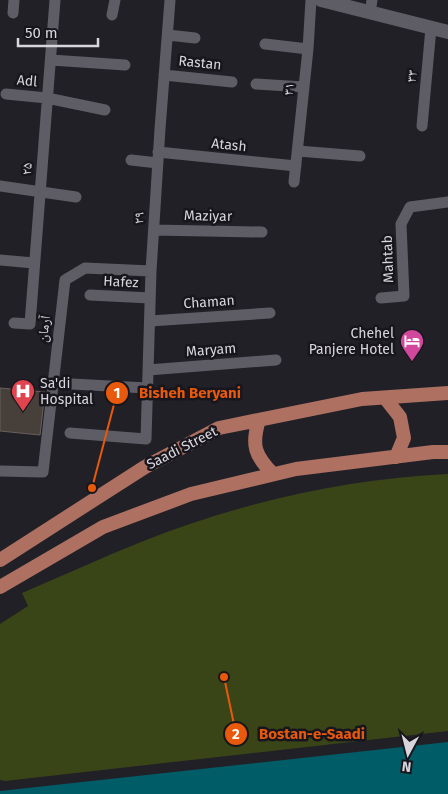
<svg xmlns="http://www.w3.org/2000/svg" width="448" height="794" viewBox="0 0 448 794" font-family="'Fira Sans','Noto Naskh Arabic',sans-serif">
<rect width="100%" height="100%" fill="#212027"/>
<path fill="#394417" d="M448,474V731L5,781L0,780V624L28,606L22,593C62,576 101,558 141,542C238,503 344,479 448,474Z"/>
<path fill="#005c67" d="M448,742V794H0V791Z"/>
<path fill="#473f3a" stroke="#69605b" d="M0,388L45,392L40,435L0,431Z"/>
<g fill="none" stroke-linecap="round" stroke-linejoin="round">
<path stroke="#5e5c65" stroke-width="11" d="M13,13L14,0
M370,13L372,0
M112,15L115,0
M168,35L195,38
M265,44L308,49
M51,60L125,65
M164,75L232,82
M256,84L304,87
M6,94L47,98L105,110
M422,126L431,28
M298,151L360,156
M158,152L296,166
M131,160L158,163
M294,182L308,49L311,0
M0,186L76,197
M154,230L262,232
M0,260L34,263
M90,295L150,298
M381,298L404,296L401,224L410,207L448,202
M150,321L270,313
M14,323L30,324L55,0
M148,370L276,360
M53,383L147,388
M70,433L146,439L151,271L160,129L170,0
M0,471L43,472L65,280L85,268L151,271"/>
<path stroke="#5e5c65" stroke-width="14" d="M321,0L448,32"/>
<path stroke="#ad7061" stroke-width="14" d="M385,398L400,417L404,438L396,457
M259,420C251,445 255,456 273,474
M0,560L145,467L219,428L362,399L448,393
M0,587L103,527L191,494L296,469L433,452H448"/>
</g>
<defs>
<g id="hotel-pin" transform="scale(1.25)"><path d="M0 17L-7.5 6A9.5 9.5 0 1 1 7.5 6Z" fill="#d1479c" stroke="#18161d"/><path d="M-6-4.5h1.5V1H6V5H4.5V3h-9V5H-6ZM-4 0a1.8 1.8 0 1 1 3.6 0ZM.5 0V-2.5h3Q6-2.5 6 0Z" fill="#fff"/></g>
<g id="hospital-pin" transform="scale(1.25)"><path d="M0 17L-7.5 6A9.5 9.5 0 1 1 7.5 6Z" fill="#e0444e" stroke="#18161d"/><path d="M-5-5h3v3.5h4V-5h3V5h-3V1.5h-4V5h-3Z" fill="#fff"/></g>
</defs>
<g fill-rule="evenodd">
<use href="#hotel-pin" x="412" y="341"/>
<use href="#hospital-pin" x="23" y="391"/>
</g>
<g text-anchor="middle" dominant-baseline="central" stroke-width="5" stroke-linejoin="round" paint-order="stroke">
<g font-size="14" fill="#d8d6dc" stroke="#18161d">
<text transform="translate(200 63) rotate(6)">Rastan</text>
<text transform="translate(412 76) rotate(-84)">۳۳</text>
<text transform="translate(27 81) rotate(5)">Adl</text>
<text transform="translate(289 89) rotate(-84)">۳۱</text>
<text transform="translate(229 145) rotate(6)">Atash</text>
<text transform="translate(27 169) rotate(-86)">۲۵</text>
<text transform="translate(208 216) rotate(1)">Maziyar</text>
<text transform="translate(139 218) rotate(-87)">۲۹</text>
<text transform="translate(388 259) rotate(-92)">Mahtab</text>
<text transform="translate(121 282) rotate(3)">Hafez</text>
<text transform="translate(209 302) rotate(-4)">Chaman</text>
<text transform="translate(44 329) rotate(-83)">آرمان</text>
<text transform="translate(211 350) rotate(-4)">Maryam</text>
<text transform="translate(182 448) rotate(-27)">Saadi Street</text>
</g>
<g font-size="14" fill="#d8d6dc" stroke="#18161d" text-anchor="end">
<text x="394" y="333">Chehel<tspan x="394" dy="16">Panjere Hotel</tspan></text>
<text x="40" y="383" text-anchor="start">Sa'di<tspan x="40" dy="16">Hospital</tspan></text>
</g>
</g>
<path fill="none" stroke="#e8590c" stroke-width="2" d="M92 488L117 393M224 677L236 734"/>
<g fill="#e8590c" stroke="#18161d" stroke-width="2">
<circle cx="92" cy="488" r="5"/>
<circle cx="224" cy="677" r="5"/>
<circle cx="117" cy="393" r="12"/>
<circle cx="236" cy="734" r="12"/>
</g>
<g font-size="15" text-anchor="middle" font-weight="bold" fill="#fff">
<text x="117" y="398">1</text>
<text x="236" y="739">2</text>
</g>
<g font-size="15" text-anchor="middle" font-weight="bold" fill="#e8590c" stroke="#18161d" stroke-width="5" stroke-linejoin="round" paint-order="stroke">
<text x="190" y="398">Bisheh Beryani</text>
<text x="312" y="739">Bostan-e-Saadi</text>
</g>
<g transform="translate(408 754) rotate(187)" stroke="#18161d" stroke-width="4" paint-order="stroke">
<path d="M0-4L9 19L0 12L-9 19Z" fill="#d8d6dc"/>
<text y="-8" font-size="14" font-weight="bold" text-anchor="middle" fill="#d8d6dc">N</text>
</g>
<path d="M18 38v8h80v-8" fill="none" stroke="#d8d6dc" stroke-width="2.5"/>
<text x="25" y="38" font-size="15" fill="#d8d6dc" stroke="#18161d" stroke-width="4" paint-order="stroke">50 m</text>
</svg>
